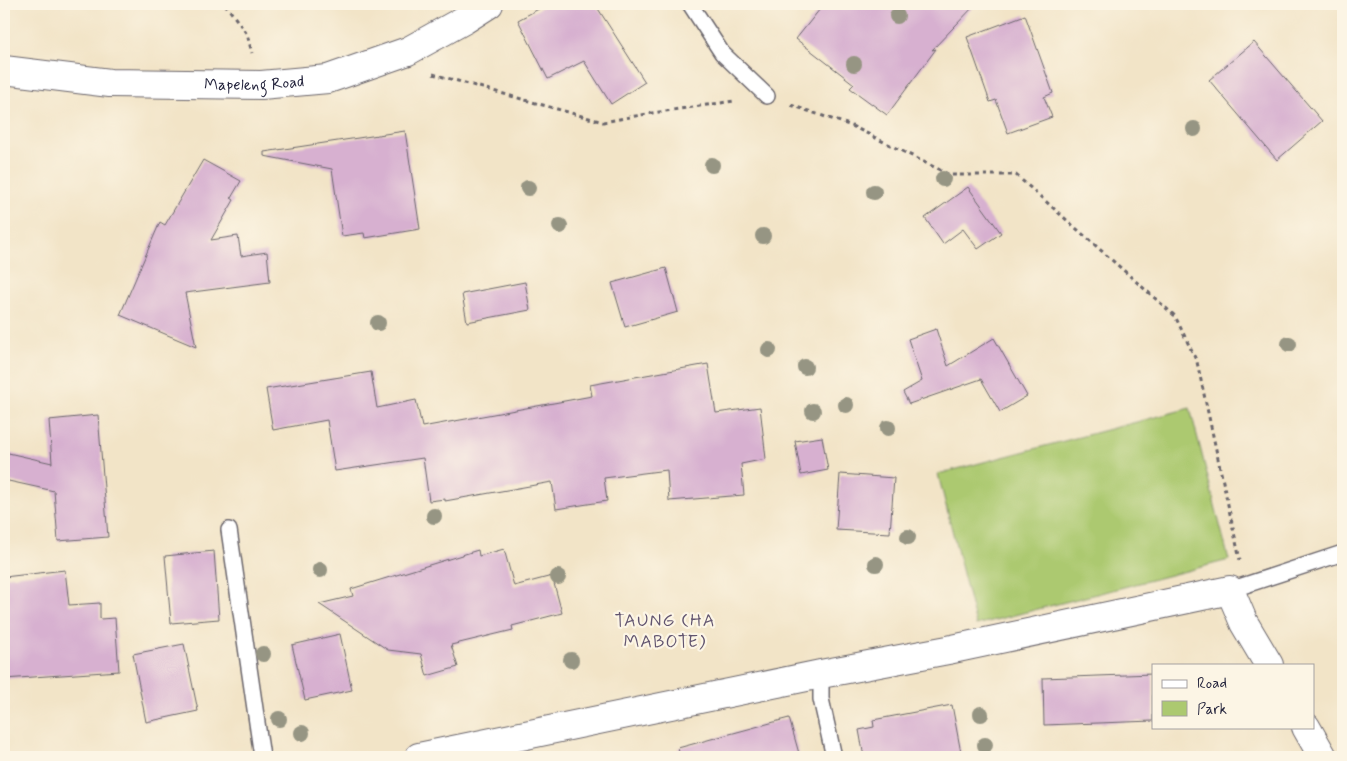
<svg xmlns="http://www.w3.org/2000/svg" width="1347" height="761" viewBox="0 0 1347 761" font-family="Mynerve,sans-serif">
<rect width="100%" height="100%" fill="#fcf5e5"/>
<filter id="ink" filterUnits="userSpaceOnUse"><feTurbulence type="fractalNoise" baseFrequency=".02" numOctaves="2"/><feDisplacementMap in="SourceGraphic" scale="10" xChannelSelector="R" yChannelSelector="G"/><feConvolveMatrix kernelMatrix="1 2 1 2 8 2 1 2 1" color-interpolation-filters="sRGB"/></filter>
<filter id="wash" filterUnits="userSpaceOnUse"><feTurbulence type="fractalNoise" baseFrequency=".0096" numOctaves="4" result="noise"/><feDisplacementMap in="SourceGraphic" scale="20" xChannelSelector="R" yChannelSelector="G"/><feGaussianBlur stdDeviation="1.12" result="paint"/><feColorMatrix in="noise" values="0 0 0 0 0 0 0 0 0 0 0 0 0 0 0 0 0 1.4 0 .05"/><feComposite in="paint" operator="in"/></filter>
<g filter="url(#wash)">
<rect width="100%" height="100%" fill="#f2e4c7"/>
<path fill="#acc970" stroke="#677656" d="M1190,408L1229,560L976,625L938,474Z"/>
<g id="blocks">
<path fill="#d7b0d0" d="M548,4H595L645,82L611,104L584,61L548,79L518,20Z
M824,4H976L932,50L936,49L887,115L850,88L854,84L796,39Z
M1025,15L1053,93L1044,97L1052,117L1008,133L996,100L990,102L967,37Z
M1254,42L1322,121L1277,160L1209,80Z
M405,131L420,229L365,238L364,233L342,236L332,169L264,156V152Z
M203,160L241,181L231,198L234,200L211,240L238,236L241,256L267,252L270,282L185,293L196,347L120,315L160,222L165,225Z
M968,187L1001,233L978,249L963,229L943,244L925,218Z
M666,268L678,312L625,327L612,283Z
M525,282L530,310L467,322L462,294Z
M936,329L948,366L994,338L1027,396L1000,412L981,379L909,404L903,392L922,381L908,339Z
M708,364L716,413L760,407L766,459L741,464L744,495L669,501L667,470L604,478L607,501L556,509L552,482L445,501V499L429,501L423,458L335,471L327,420L273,430L266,389L371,372L377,408L416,400L422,427L592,396L590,385Z
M98,415L108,537L58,541L54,491L4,480V452L52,463L49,420Z
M822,437L828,470L801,475L795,441Z
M840,474L894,478L890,533L836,530Z
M504,549L514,586L552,576L562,613L512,626L513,630L451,645L458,667L427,676L421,654L388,650L319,604L353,596L351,589L478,550L479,556Z
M214,551L219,619L171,623L165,556Z
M65,570L69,605L100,603V619L115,618L119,671L4,679V577Z
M340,634L352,690L305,700L292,645Z
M184,644L198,711L146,722L133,654Z
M1153,674V721L1044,725L1043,678Z
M952,705L961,753L936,757H864L859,730L874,727L873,720Z
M789,718L800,757H680L678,748Z"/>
</g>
</g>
<g filter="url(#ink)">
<use href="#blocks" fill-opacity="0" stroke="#6b666c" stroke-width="1"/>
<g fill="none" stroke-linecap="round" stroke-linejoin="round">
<g stroke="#6b666c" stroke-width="18">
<path id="service" d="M690,4L722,53L767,96
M229,530L262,757
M1230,590L1343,553
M821,674V699L834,757"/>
</g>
<g stroke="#6b666c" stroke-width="30">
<path id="minor" d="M1306,727L1323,757
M419,757L821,674L948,650L1230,590L1244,623L1269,665"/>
</g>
<g stroke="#6b666c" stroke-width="30">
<g id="tertiary">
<path id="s1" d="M4,70L110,83L261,85L328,79L408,51L464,20L489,4"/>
</g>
</g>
<path stroke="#6b666c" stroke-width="3" stroke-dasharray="4 4" stroke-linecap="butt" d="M225,4L247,34L252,53
M433,74L603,122L652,113L734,101
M791,105L852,126L950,175H1016L1175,316L1197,362L1240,560"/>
<use href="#service" stroke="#fff" stroke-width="15"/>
<use href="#minor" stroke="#fff" stroke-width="28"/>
<use href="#tertiary" stroke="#fff" stroke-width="28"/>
</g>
<g fill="#969583">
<circle cx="897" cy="16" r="8"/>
<circle cx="854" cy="64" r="8"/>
<circle cx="1194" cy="129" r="8"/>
<circle cx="712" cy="165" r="8"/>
<circle cx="943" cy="179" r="8"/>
<circle cx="528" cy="188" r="8"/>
<circle cx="874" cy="192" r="8"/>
<circle cx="560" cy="226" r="8"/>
<circle cx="763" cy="236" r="8"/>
<circle cx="378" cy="323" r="8"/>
<circle cx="1289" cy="344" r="8"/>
<circle cx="769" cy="350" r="8"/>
<circle cx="805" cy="367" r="8"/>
<circle cx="846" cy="405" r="8"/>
<circle cx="813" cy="411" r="8"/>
<circle cx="888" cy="428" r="8"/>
<circle cx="434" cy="516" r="8"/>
<circle cx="908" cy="537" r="8"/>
<circle cx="876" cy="564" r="8"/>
<circle cx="320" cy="570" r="8"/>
<circle cx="558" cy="577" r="8"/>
<circle cx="263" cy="654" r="8"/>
<circle cx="571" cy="660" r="8"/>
<circle cx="981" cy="714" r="8"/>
<circle cx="279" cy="719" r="8"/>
<circle cx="302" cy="733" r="8"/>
<circle cx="985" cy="745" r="8"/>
</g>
</g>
<g text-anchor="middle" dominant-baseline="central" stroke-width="4.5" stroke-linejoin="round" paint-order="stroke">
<g font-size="16" fill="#22223b" stroke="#fcf5e5">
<text stroke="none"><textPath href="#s1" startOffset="251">Mapeleng Road</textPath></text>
</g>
<g font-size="18" letter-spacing="1" fill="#61546f" stroke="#fcf5e5">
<text x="665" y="621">TAUNG (HA<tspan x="665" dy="21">MABOTE)</tspan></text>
</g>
</g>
<rect width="1347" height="761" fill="none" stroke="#fcf5e5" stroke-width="20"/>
<rect x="1152" y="664" width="162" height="65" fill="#fcf5e5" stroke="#a5a1a1"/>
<rect x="1162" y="680" width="25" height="8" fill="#ffffff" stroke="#a5a1a1"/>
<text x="1197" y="688" font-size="15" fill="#22223b">Road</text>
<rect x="1162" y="701" width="25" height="15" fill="#acc970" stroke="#a5a1a1"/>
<text x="1197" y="714" font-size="15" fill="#22223b">Park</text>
</svg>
